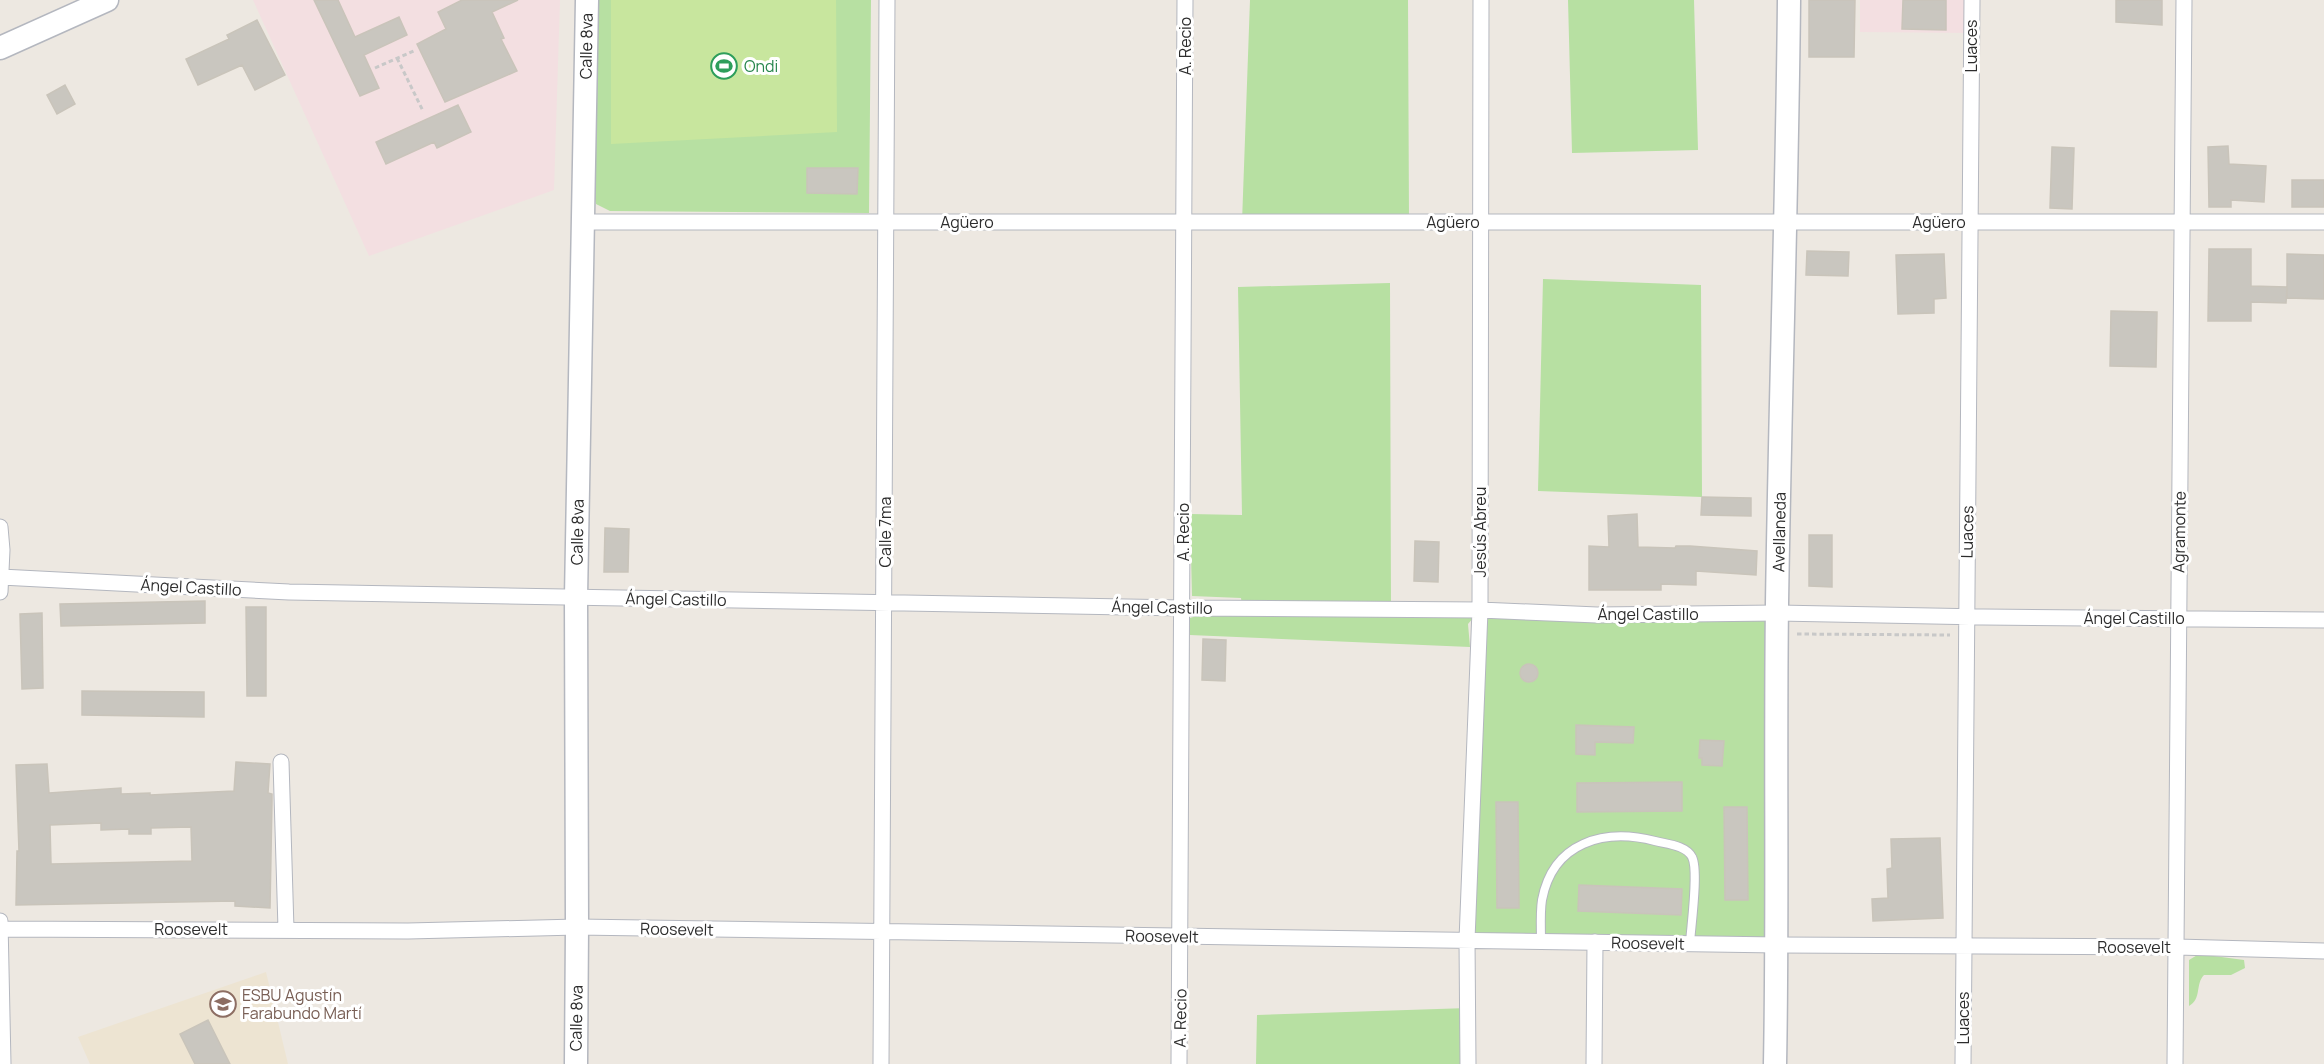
<svg xmlns="http://www.w3.org/2000/svg" width="2324" height="1064" viewBox="0 0 2324 1064" font-family="Manrope,sans-serif">
<rect width="100%" height="100%" fill="#ede8e1"/>
<path fill="#ede4d2" d="M266,972L288,1064H90L78,1037Z"/>
<path fill="#f3dfe1" d="M253,0H560L554,190L369,256Z
M1860,0H1972V33L1860,32Z"/>
<path fill="#b7e0a2" d="M591,0H871L869,213L610,211L596,204L589,167Z
M1250,0H1408L1409,222H1242Z
M1568,0H1694L1698,150L1572,153Z
M1543,279L1701,285L1702,497L1538,491Z
M1390,283L1391,609L1777,613L1778,945L1467,940L1479,611L1468,624L1470,647L1190,635V618L1200,615H1243L1241,598L1192,596L1190,514L1242,515L1238,287Z
M2199,954L2244,960L2245,968L2231,975H2204C2195,984 2202,999 2189,1006V960Z
M1468,1008V1064H1256L1257,1015Z"/>
<path fill="#c8e69e" d="M611,0H836L837,132L611,144Z"/>
<path fill="#c9c6bf" stroke="#c9c4ba" stroke-width="1.5" fill-rule="evenodd" d="M314,0H338L355,37L399,17L407,35L364,55L379,88L360,96Z
M462,0H518L492,12L504,38L501,39L517,71L445,102L417,44L446,29L438,12Z
M1809,0H1855L1854,57H1809Z
M1903,0H1946V30L1902,29Z
M2116,0H2162V25L2116,22Z
M257,20L285,75L255,90L242,65L198,85L186,59L229,39L227,35Z
M65,85L75,104L57,114L47,95Z
M458,105L471,132L437,148L434,142L386,164L376,142Z
M2228,146L2229,164L2266,166L2264,202L2231,200V207H2209L2208,147Z
M2052,147L2074,148L2072,209L2050,208Z
M807,168H858L857,194L807,193Z
M2292,180H2324V207H2292Z
M2209,249H2251V286L2287,287L2286,303L2251,302V321H2208Z
M1807,251L1849,252L1848,276L1806,275Z
M1944,254L1946,298L1934,299V313L1898,314L1896,255Z
M2287,254L2324,255V299L2287,298Z
M2111,311L2157,312L2156,367L2110,366Z
M1702,497L1751,498V516L1701,515Z
M1637,514L1638,547L1675,548L1676,546H1690L1757,551L1756,575L1696,571V585L1661,584V590H1589V546L1609,547L1608,516Z
M605,528L629,529L628,572H604Z
M1809,535H1832V587L1809,586Z
M1415,541L1439,542L1438,582L1414,581Z
M205,601V623L61,626L60,604Z
M246,607H266V696H247Z
M42,613L43,688L22,689L20,614Z
M1203,639L1226,640L1225,681L1202,680Z
M1520 673a9 9 0 1 1 18 0a9 9 0 1 1-18 0Z
M82,691L204,692V717L82,715Z
M1576,725L1634,727L1633,743L1595,742V755L1576,754Z
M1700,740L1724,741L1722,766L1702,765V758H1699Z
M236,762L270,764L268,793L272,794V801L270,908L235,906V901L16,905L17,851H19L16,765L47,764L49,793L121,788V794L150,793V795L234,791ZM101,823V830L129,829V834H151V828L191,827L192,861L51,864L50,825Z
M1682,782V811L1577,812V783Z
M1496,802H1518L1519,908H1497Z
M1724,807H1747L1748,900H1725Z
M1940,838L1943,918L1873,921L1872,899L1888,898L1887,869L1892,868L1891,839Z
M1579,885L1682,889L1681,915L1578,911Z
M208,1020L230,1064H195L180,1034Z"/>
<g fill="none" stroke-linecap="round" stroke-linejoin="round">
<g stroke="#b4b7bf" stroke-width="10">
<path id="lane" d="M1541,941C1541,928 1540,913 1542,900C1553,842 1604,828 1655,841C1666,844 1686,845 1692,857C1699,870 1691,926 1690,943"/>
</g>
<g stroke="#b4b7bf" stroke-width="17">
<path id="street" d="M583,222H2324
M0,527L2,550L0,592
M1,577L289,592L1182,608L1480,610L1597,615L1777,613L1983,617L2324,620
M281,762L286,929
M0,921L3,1064
M1,929L408,931L577,927L1778,945L2177,947L2324,951
M881,1064L887,0
M1179,1064L1185,0
M1468,1064L1467,940L1480,610L1481,0
M1594,1064L1595,942
M1963,1064L1972,0
M2175,1064L2184,0"/>
</g>
<g stroke="#b4b7bf" stroke-width="25">
<path id="secondary" d="M0,48L107,0
M576,1064L577,927L576,597L587,0
M1775,1064C1778,911 1775,757 1777,604C1780,403 1787,201 1789,0"/>
</g>
<path stroke="#c8c8c8" stroke-width="3" stroke-dasharray="4.5 3" stroke-linecap="butt" d="M397,58L423,111
M375,68L416,50
M1797,634L1950,635"/>
<use href="#lane" stroke="#fff" stroke-width="8"/>
<use href="#street" stroke="#fff" stroke-width="15"/>
<use href="#secondary" stroke="#fff" stroke-width="22"/>
</g>
<defs>
<g id="stadium-ring" transform="scale(1.35)"><circle r="9.5" fill="#fff" stroke="#2e9e5b" stroke-width="1.5"/><path d="M0-5a6.5 5 0 1 0 0 10a6.5 5 0 1 0 0-10ZM-3.5-1.8h7v3.6h-7Z" fill="#2e9e5b"/></g>
<g id="school-ring" transform="scale(1.35)"><circle r="9.5" fill="#fff" stroke="#8d6e63" stroke-width="1.5"/><path d="M0-5L7-2L0 1L-7-2ZM-4 1L0 2.5L4 1V4Q0 6-4 4Z" fill="#8d6e63"/></g>
</defs>
<g fill-rule="evenodd">
<use href="#stadium-ring" x="724" y="66"/>
<use href="#school-ring" x="223" y="1004"/>
</g>
<g text-anchor="middle" dominant-baseline="central" stroke-width="6" stroke-linejoin="round" paint-order="stroke">
<g font-size="16" fill="#2d2d2d" stroke="#fff">
<text transform="translate(586 46) rotate(-89)">Calle 8va</text>
<text transform="translate(1185 46) rotate(-90)">A. Recio</text>
<text transform="translate(1971 46) rotate(-90)">Luaces</text>
<text x="967" y="222">Agüero</text>
<text x="1453" y="222">Agüero</text>
<text x="1939" y="222">Agüero</text>
<text transform="translate(577 532) rotate(-89)">Calle 8va</text>
<text transform="translate(885 532) rotate(-90)">Calle 7ma</text>
<text transform="translate(1183 532) rotate(-90)">A. Recio</text>
<text transform="translate(1480 532) rotate(-90)">Jesús Abreu</text>
<text transform="translate(1779 532) rotate(-89)">Avellaneda</text>
<text transform="translate(1967 532) rotate(-89)">Luaces</text>
<text transform="translate(2179 532) rotate(-89)">Agramonte</text>
<text transform="translate(191 587) rotate(3)">Ángel Castillo</text>
<text transform="translate(676 599) rotate(1)">Ángel Castillo</text>
<text transform="translate(1162 607) rotate(1)">Ángel Castillo</text>
<text x="1648" y="614">Ángel Castillo</text>
<text x="2134" y="618">Ángel Castillo</text>
<text x="191" y="929">Roosevelt</text>
<text transform="translate(677 929) rotate(1)">Roosevelt</text>
<text transform="translate(1162 936) rotate(1)">Roosevelt</text>
<text transform="translate(1648 943) rotate(1)">Roosevelt</text>
<text x="2134" y="947">Roosevelt</text>
<text transform="translate(576 1018) rotate(-89)">Calle 8va</text>
<text transform="translate(1180 1018) rotate(-89)">A. Recio</text>
<text transform="translate(1963 1018) rotate(-90)">Luaces</text>
</g>
<g font-size="16" fill="#27864d" stroke="#fff" text-anchor="start">
<text x="744" y="66">Ondi</text>
</g>
<g font-size="16" fill="#785e54" stroke="#fff" text-anchor="start">
<text x="242" y="995">ESBU Agustín<tspan x="242" dy="18">Farabundo Martí</tspan></text>
</g>
</g>
</svg>
